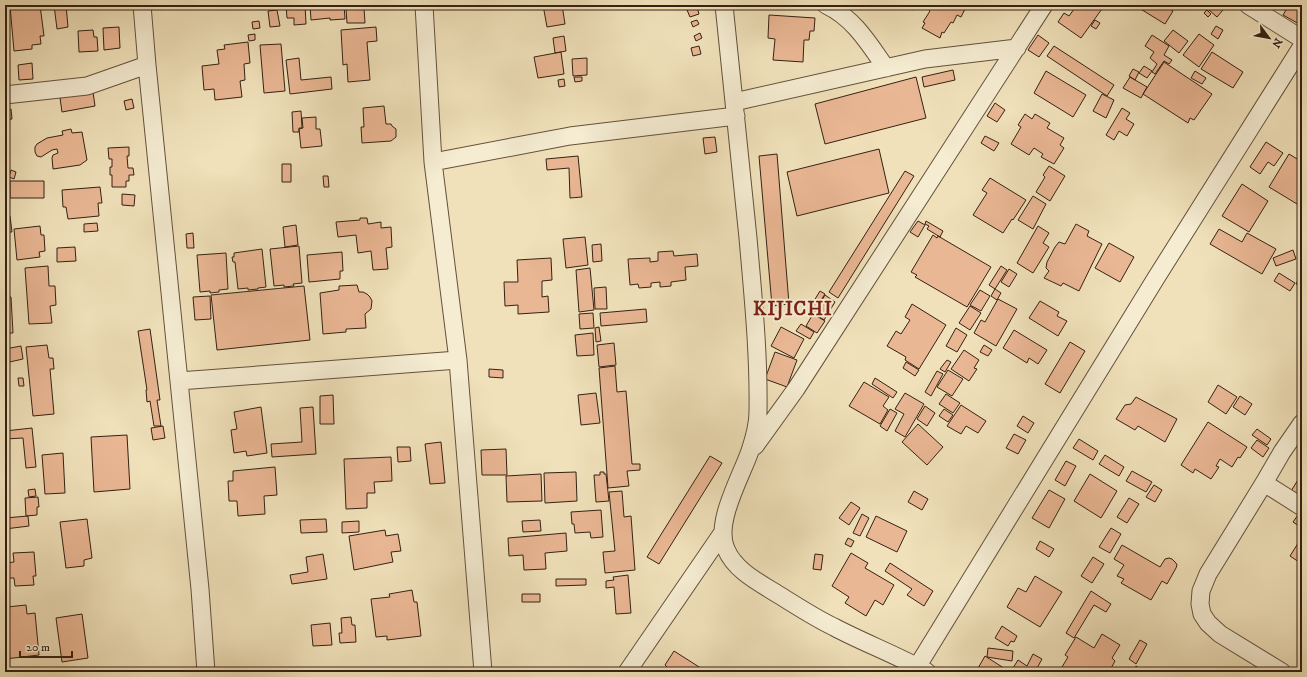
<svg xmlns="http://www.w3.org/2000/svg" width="1307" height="677" viewBox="0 0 1307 677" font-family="'IM FELL DW Pica',serif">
<rect width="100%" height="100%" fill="#f0e1ba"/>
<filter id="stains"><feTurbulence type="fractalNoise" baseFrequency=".005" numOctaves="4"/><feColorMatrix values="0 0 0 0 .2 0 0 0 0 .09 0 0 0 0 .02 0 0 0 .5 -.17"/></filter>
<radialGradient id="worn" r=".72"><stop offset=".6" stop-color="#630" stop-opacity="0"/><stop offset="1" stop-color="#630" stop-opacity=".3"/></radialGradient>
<path fill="#eab794" stroke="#352112" d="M18,5H40L44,36H40L41,44L32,45V49L14,51L10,6Z
M54,5H66L68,27L57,29Z
M286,5H305L306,24L294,25V18H287Z
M310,5H344L345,19L330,20V18L311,20Z
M543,5H562L565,24L547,27Z
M904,5H916L913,10Z
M930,5H967L961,17L957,15L953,23L951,22L944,33L942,32L940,38L922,28L925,23L923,22L930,11L928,9Z
M1077,5H1103L1104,6L1081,38L1058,22L1064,13L1069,16Z
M1134,5H1170L1168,8L1173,11L1165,24Z
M1212,5H1218L1223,10L1217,17L1208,9Z
M1289,5H1294L1302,10V23L1301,25L1283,15Z
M697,7L699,14L690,17L687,10Z
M364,8L365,23H347L346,9Z
M277,10L280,26L270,27L268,11Z
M1207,10L1211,14L1208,17L1204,13Z
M769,15L815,18L814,31H810L809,40H804L803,62L773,60L775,39L768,38Z
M697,20L699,24L693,27L691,22Z
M1095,20L1100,23L1096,29L1091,26Z
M259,21L260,28L253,29L252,22Z
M1216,26L1223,30L1218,39L1211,34Z
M119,27L120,48L104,50L103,28Z
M376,27L377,41L367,42L370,80L348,82L347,64L343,65L341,30Z
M93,30L94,37H97L98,51L79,52L78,31Z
M1173,30L1188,41L1179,53L1164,41Z
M700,33L702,38L696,41L694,36Z
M255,34V40L249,41L248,35Z
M1199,34L1214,45L1199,67L1183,55Z
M1038,35L1049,43L1039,57L1028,50Z
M1152,35L1169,46L1164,55L1172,60L1169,64L1164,61L1155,74L1152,72L1157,64L1150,58L1154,52L1145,46Z
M564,36L566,51L555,53L553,38Z
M248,42L250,63L244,64L245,80L240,81L242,97L215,100L214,89L204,90L202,66L219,64L217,50L225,49L224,45Z
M281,44L285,91L264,93L260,45Z
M699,46L701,54L693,56L691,48Z
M1054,46L1114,85L1107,96L1047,56Z
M561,52L564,74L538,78L534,57Z
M1212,52L1243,72L1233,88L1201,69Z
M299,58L301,80L331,77L332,89L290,94L286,60Z
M587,58V75L573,76L572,59Z
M1164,62L1212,94L1194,120L1190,118L1188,123L1143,94Z
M32,63L33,79L19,80L18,65Z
M1144,66L1152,71L1147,78L1139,73Z
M1133,69L1139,72L1135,80L1129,76Z
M953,70L955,80L924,87L922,77Z
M1046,71L1086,95L1073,117L1034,93Z
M1195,71L1206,78L1202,84L1191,78Z
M574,77H582V81L575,82Z
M916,77L926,118L825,144L815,104Z
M1130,77L1147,87L1141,98L1123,88Z
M564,79L565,86L559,87L558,80Z
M93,92L95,106L62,112L60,98Z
M1102,94L1114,100L1106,118L1093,111Z
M132,99L134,108L126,110L124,101Z
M995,103L1005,110L997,122L987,116Z
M384,106L386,124H391L392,126L396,129V137L391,141L362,143L361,127H364L363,108Z
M1122,108L1130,113L1126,119L1134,124L1127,136L1119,131L1114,140L1106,135Z
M11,109L12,119L5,120V110Z
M301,111L302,128H299V132H293L292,112Z
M1025,114L1032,119L1035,114L1050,123L1047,128L1064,138L1060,145L1064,148L1054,164L1041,157L1043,154L1034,148L1029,155L1011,144L1021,127L1018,125Z
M316,117V129H320L322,146L301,148L299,129L303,128L302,118Z
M71,129L72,133L82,132L87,160L80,165L53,169L52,158L53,155L58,153L57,149L52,150L41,157L37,156L35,152V147L37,144L47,138L63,135L62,131Z
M985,136L999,143L994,151L981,143Z
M715,137L717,152L705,154L703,138Z
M1266,142L1283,153L1274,166L1268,162L1260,174L1250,167Z
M129,147V156H127L128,168H133L134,175H129V181H126V187H112V175H110V167H112V159H109L108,148Z
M879,149L889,193L797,216L787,172Z
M777,154L789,304L772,306L759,156Z
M1289,154L1302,162V207L1269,187Z
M578,156L582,197L570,198L569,168L547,170L546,159Z
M282,164H291V182H282Z
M1049,166L1065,176L1050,201L1036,192L1045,177L1043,175Z
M11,170L16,172L14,179L9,177Z
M905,171L914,176L838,298L829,292Z
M323,176H328L329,187H324Z
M990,178L1026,200L1013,220L1012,219L1003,233L973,215L987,193L982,190Z
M10,181H44V198H10Z
M1242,184L1268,201L1249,232L1222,216Z
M100,187L102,203H98L99,216L68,219L66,207H63L62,190Z
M122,194L135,195L134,206L122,205Z
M1033,196L1046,204L1033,229L1018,220Z
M5,216H10L12,232H5Z
M360,218H367L368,224L381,222V228L391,227L392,247L386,248L388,269L373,270L371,251L358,253L356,235L338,237L336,222L360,220Z
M918,221L925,225L918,237L910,232Z
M926,221L943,231L940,237L927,229L929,226L925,224Z
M97,223L98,231L84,232V224Z
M1076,224L1089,231L1087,236L1102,244L1079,291L1063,283L1061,286L1044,278L1049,271L1046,268L1047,262L1055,247L1059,242L1065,244Z
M296,225L298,245L285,247L283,227Z
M40,226L41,235H44L45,251L39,252L40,257L17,260L14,229Z
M1038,226L1049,233L1043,243L1049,247L1033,273L1017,263Z
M1219,229L1242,242L1247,233L1276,249L1262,274L1210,244Z
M193,233L194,248H187L186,234Z
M933,235L937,238L938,236L991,267L967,307L915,277L917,275L911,272Z
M585,237L588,265L566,268L563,239Z
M1109,243L1134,257L1120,282L1095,268Z
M601,244L602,261L593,262L592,245Z
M299,246L302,283L293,284L294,286L284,287V285L274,286L270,249Z
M75,247L76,261L57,262V248Z
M262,249L266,287L258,288V289L248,290V288L238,289L235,262H233L232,257H234V253Z
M1293,250L1296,259L1276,266L1273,258Z
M673,251L674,256L697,254L698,266L685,267L686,280L671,282V286L660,287V282L651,283V287L639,288L638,284L630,285L628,259L650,258V262L658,261V252Z
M342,252L343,271H340V279L309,282L307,255Z
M226,253L228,289L219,290V292L210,293V291L200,292L197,255Z
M551,258L552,280L542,281V297L548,296L549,312L518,314V305L505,306L504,282H518L517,260Z
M48,266L49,286H55L56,305L50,306L52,323L29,324L25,268Z
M1001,266L1007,270L995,289L989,285Z
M590,268L594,310L579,312L576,270Z
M1009,269L1017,274L1009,287L1001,282Z
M1302,272V287L1296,284Z
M1279,273L1295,283L1290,291L1274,281Z
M357,285L359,292H363L367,294L370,297L372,301L371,309L365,314L366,328L346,329V332L323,334L320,293L339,290V286Z
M304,286L310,340L217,350L211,295Z
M606,287L607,309H595L594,288Z
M995,289L1001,293L997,300L991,296Z
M980,290L990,296L981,311L970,305Z
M820,291L825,294L813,312L809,309Z
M825,295L835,302L824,320L814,313Z
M210,296L211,319L195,320L193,297Z
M5,297H11L13,333H5Z
M998,299L1017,309L996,346L974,333L981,320L985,322Z
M1040,301L1059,312L1057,316L1067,321L1058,336L1029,318Z
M912,304L946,325L919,369L905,360L906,357L887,346L896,331L901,334L910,320L905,317Z
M970,306L981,313L970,330L959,323Z
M646,309L647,322L601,326L600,313Z
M593,313L594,328L580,329L579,314Z
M813,314L825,321L817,333L806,326Z
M801,324L814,332L810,339L796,331Z
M599,327L601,341L596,342L595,328Z
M781,327L804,339L794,358L771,346Z
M956,328L967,335L957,352L946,346Z
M150,329L160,400H157L161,426H154L150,401L147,402L146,390H147L138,331Z
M1014,330L1047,350L1038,364L1029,358L1027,363L1003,348Z
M593,333L594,355L577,356L575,335Z
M1070,342L1085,351L1060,393L1045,384Z
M614,343L616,365L599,367L597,345Z
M47,345L49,358H53L54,369H50L54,414L33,416L26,347Z
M984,345L992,350L988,356L980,352Z
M21,346L23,359L5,363V349Z
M964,350L979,360L974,368L977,369L969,381L951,369Z
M775,352L797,360L787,387L765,379Z
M947,360L951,362L945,372L940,369Z
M906,362L919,370L915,376L903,368Z
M615,366L617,392L626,391L632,464H640V470L627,471L629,486L608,488L599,368Z
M489,369L503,370V378L489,377Z
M948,370L963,379L952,396L937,387Z
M937,371L943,374L931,396L925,392Z
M18,378H23L24,386H19Z
M875,378L897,392L893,398L872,384Z
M864,382L889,397L883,406L888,410L880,424L849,406Z
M1218,385L1237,397L1226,414L1208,402Z
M5,392L8,412H5Z
M596,393L600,423L581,425L578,395Z
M905,393L924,404L905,437L895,431L904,414L895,409Z
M946,394L960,403L953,413L939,404Z
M333,395L334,424H320V396Z
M1240,396L1252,404L1245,415L1233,407Z
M1136,397L1177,419L1165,442L1138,426L1135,430L1116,419L1125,405L1131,404Z
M961,405L986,421L978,433L966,426L961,434L947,426Z
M925,406L935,413L927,426L917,419Z
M261,407L267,453L247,456L246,451L234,453L231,430L237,429L234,412Z
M313,407L316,454L272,457L271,444L302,442L300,408Z
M890,409L897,413L887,431L880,426Z
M944,409L953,415L948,422L939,416Z
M1023,416L1034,423L1028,433L1017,426Z
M1208,422L1247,447L1240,458L1238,457L1232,467L1220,459L1216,466L1219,467L1211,479L1195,469L1193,473L1181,465Z
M918,424L943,447L927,465L902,442Z
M163,426L165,438L153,440L151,428Z
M32,428L36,467L26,468L23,438L5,439V431Z
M1257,429L1271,439L1267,445L1252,435Z
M1014,434L1026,440L1018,454L1006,448Z
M127,435L130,489L94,492L91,437Z
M1079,439L1098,451L1093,460L1073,448Z
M1257,440L1269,448L1263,457L1251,448Z
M441,442L445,483L430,484L425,444Z
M397,447H410L411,461L398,462Z
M506,449L507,475H482L481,450Z
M63,453L65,493L45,494L42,455Z
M1105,455L1124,467L1119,476L1099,464Z
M710,456L722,463L659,564L647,557Z
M391,457L392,481L374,482L375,493H367V508L346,509L344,459Z
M1066,461L1076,466L1065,486L1055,480Z
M275,467L277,495L264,496L265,514L238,516L237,501H229L228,481H233V471Z
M1132,471L1152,482L1146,492L1126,481Z
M576,472L577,501L545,503L544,473Z
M600,472H604V474H606L609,501L596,502L594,475H600Z
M541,474L542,501L507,502L506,476Z
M1090,474L1117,491L1101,518L1074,501Z
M1301,475L1302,476V498L1291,491Z
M1154,485L1162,490L1155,502L1146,497Z
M35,489L36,496L29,497L28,490Z
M1049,490L1065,499L1049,528L1032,518Z
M622,491L624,517L631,516L635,570L605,573L603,552L615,551L609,492Z
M914,491L928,499L922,510L908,502Z
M38,497L39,507H37V515L26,516L25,498Z
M1129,498L1139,504L1127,523L1117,517Z
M851,502L860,508L849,525L839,518Z
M601,510L603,537L591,538L590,532L575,533L574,524H572L571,512Z
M862,514L869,518L860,536L853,533Z
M1298,515L1302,517V528L1293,522Z
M28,516L29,526L5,529V518Z
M876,516L907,531L897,552L866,537Z
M87,519L92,558L84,560V566L66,568L60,522Z
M326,519L327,532L301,533L300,520Z
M540,520L541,531L523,532L522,521Z
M359,521V532L342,533V522Z
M1111,528L1121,534L1110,553L1099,547Z
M385,530L386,536L398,534L401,551L391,552L393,562L354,570L349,536Z
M566,533L567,551L545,553L546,569L524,570L523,555L509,556L508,538Z
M1302,537V564L1290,556Z
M848,538L854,541L851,547L845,544Z
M1040,541L1054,549L1049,557L1036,549Z
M1122,545L1160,567L1165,559L1169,558L1172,559L1176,563L1177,565L1176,568L1167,584L1162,581L1151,600L1121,583L1124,579L1117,576L1124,565L1114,559Z
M34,552L36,576H33L34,585L15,586L14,578H7L6,563L14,562L13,553Z
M851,553L868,563L865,568L894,585L883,605L875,600L866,616L845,603L849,597L832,586Z
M323,554L327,579L292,584L290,575L308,572L306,557Z
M815,554L823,555L821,570L813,569Z
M1093,557L1104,564L1092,583L1081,576Z
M890,563L933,591L924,606L907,595L912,589L885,571Z
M628,575L631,613L616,614L614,587L606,588V581L614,580L613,577Z
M1035,576L1062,592L1040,627L1007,607L1018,588L1026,592Z
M556,579H586V585L556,586Z
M412,590L414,602H417L421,636L387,640V636L376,637L371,599L390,597L389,594Z
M1091,591L1111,604L1106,612L1094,605L1074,638L1066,633Z
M522,594H540V602H522Z
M26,605L27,614L35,613L39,655L5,659V613H7V607Z
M82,614L88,658L62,662L56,618Z
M351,617L352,625H355L356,642L340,643L339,633H342L341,618Z
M330,623L332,645L313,646L311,625Z
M1002,626L1017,636L1014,642L1011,641L1008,646L995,638Z
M1102,634L1120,645L1112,658L1115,661L1109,672H1059L1068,657L1065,655L1076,637L1094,648Z
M1140,640L1147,644L1136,664L1129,659Z
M988,648L1013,651L1012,661L987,657Z
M674,651L707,672H666L668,668L665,665Z
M1033,654L1042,659L1035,672H1019L1013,668L1018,660L1027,666Z
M985,656L1010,672H979L977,670Z
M1136,666L1145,672H1133Z"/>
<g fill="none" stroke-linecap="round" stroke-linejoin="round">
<g stroke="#64513c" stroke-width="19">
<path id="minor" d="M142,5L147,65L200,589L206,672
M424,5L433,162L458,360L483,672
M724,5C732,83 740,160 748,238C753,296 759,354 758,412C758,426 754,439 750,451C741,477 714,523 726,549C735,571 760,583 779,595C797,606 815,618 834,627C864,643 897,655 927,672
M826,5C854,18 869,44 886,68
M1248,5L1302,39
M5,95L87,86L147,65
M734,102L925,59L1017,48
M433,162L570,136L736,116
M179,381L458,360
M755,446L796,389L1044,5
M1264,483L1302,507
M917,667L1156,278L1302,46
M627,672L723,532
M1282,672L1220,634L1208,623L1202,614L1200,604L1201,591L1208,574L1264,483L1282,452L1302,423"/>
</g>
<use href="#minor" stroke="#f5ecd2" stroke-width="17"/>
</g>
<g text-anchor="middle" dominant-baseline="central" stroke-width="4" stroke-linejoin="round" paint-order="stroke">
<g font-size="19" font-weight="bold" letter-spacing="1" fill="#7a1f14" stroke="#f5ecd2">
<text x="793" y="309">KIJICHI</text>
</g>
</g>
<rect width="1307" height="677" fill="none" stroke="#f0e1ba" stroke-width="20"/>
<rect x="6" y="6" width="1295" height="665" fill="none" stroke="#352112" stroke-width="2"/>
<rect x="10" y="10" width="1287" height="657" fill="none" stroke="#352112"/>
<g transform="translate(1269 38) rotate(122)" stroke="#f5ecd2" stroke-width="3" paint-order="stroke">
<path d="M0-3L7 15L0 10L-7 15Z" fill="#352112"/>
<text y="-6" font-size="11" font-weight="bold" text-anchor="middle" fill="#352112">N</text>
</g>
<path d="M20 651v6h52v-6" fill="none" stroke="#352112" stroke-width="2"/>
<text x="26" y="651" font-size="12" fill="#352112" stroke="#f5ecd2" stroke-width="3" paint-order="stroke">20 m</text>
<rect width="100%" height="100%" filter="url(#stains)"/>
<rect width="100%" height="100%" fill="url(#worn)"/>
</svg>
